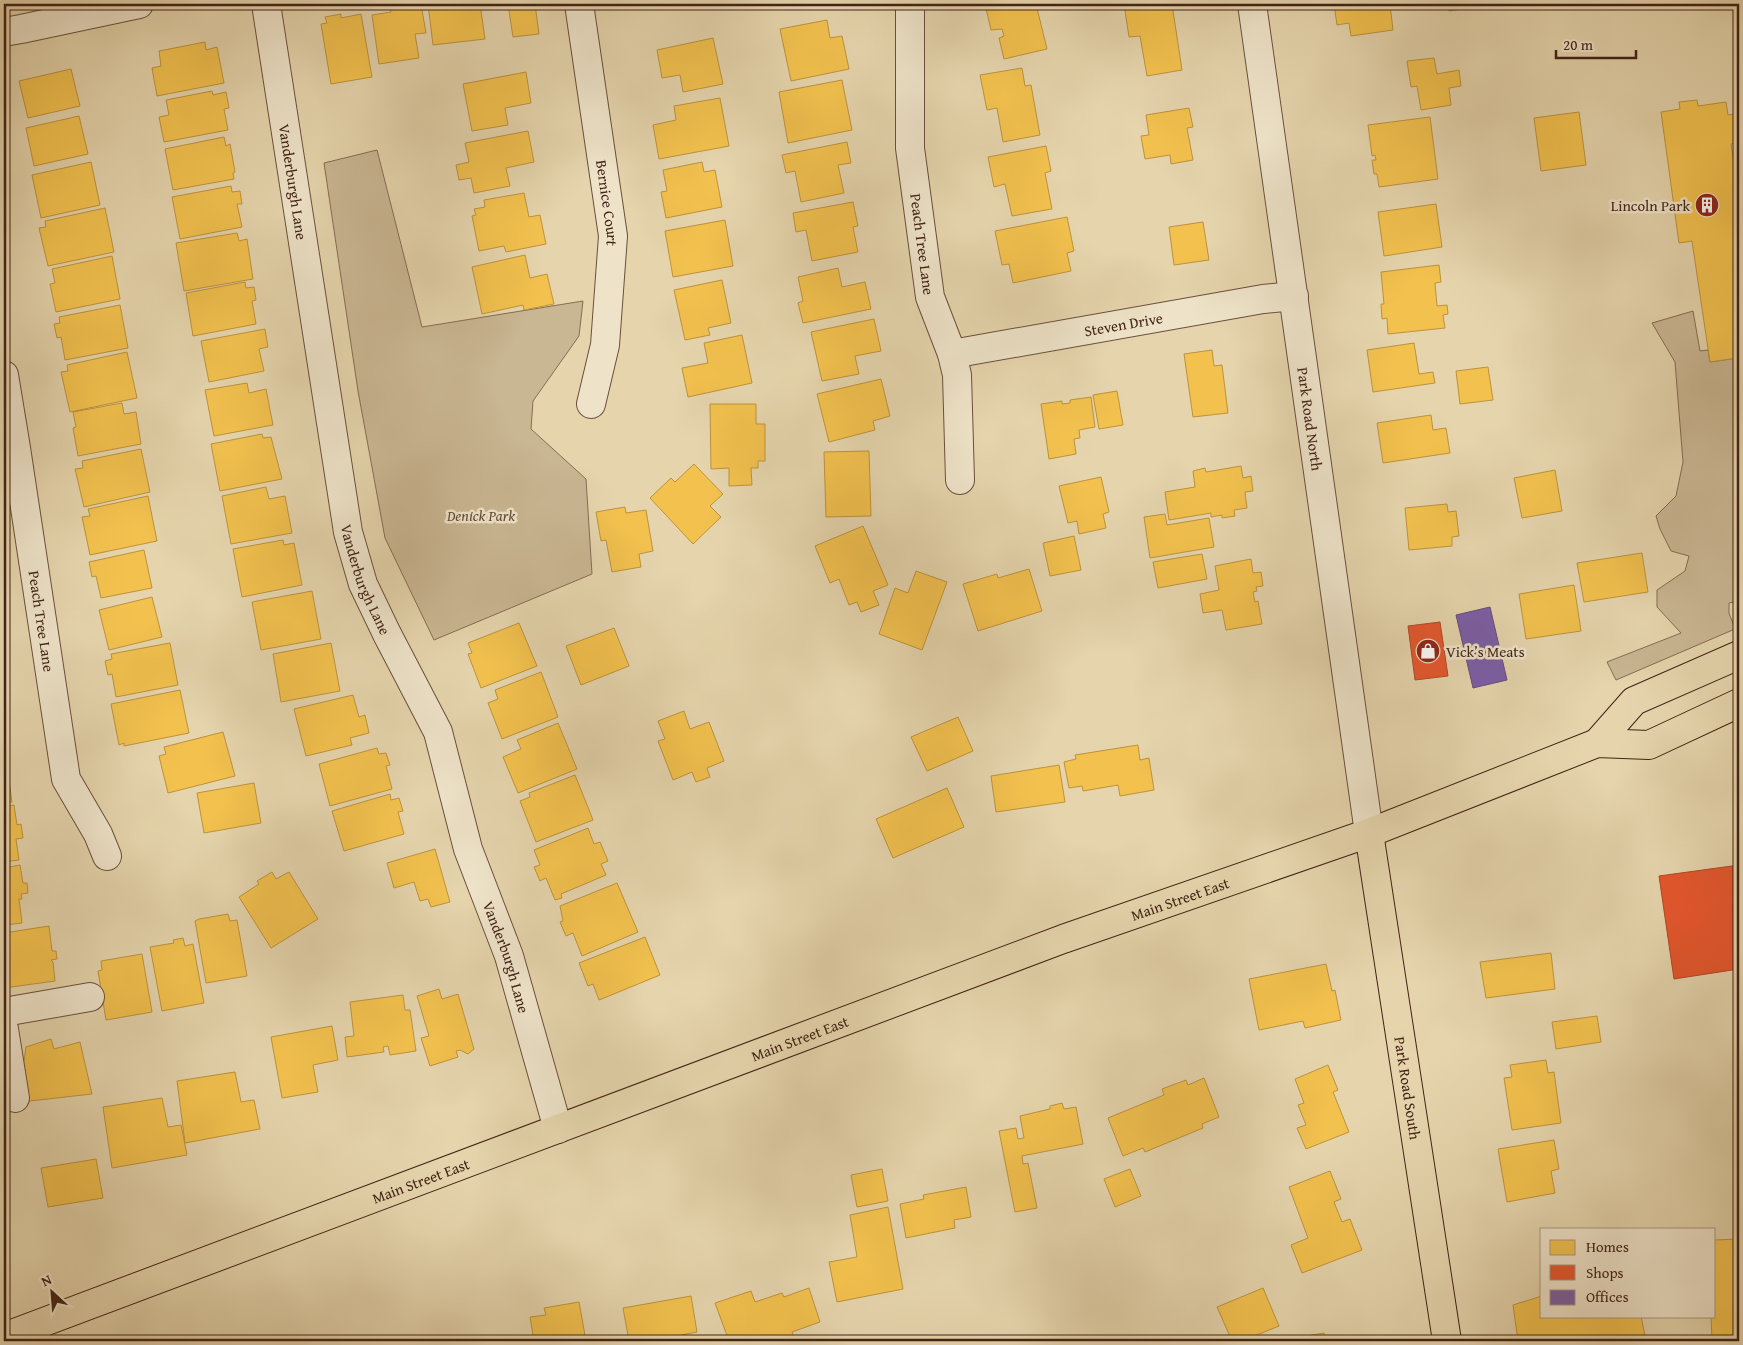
<svg xmlns="http://www.w3.org/2000/svg" width="1743" height="1345" viewBox="0 0 1743 1345" font-family="'Gentium Book Plus',serif">
<rect width="100%" height="100%" fill="#e5d4ac"/>
<filter id="stains"><feTurbulence type="fractalNoise" baseFrequency=".004" numOctaves="4"/><feColorMatrix values="0 0 0 0 .2 0 0 0 0 .09 0 0 0 0 .02 0 0 0 .5 -.17"/></filter>
<radialGradient id="worn" r=".72"><stop offset=".6" stop-color="#630" stop-opacity="0"/><stop offset="1" stop-color="#630" stop-opacity=".3"/></radialGradient>
<path fill="#c9b692" stroke="#866c54" d="M377,150L422,327L583,301L579,336L533,401L531,429L586,479L592,574L434,640L385,538L358,391L324,163Z
M1693,311L1700,351L1708,350L1710,362L1737,358L1739,368V620L1734,602L1729,603V613L1735,629L1616,680L1607,662L1681,633L1657,607V590L1685,571L1689,556L1671,551L1660,529L1656,516L1676,496L1683,462L1675,362L1652,323Z"/>
<path fill="#f2c14e" stroke="#bd923d" d="M390,4H421L426,33L415,34L419,58L379,64L372,15L391,12Z
M428,4H480L485,39L433,45Z
M508,4H535L539,34L513,37Z
M985,4H1036L1047,49L1004,59L999,38L1004,36L1002,29L991,30Z
M1124,4H1172L1182,70L1147,76L1140,36L1129,37Z
M1334,4H1390L1393,30L1351,36L1349,23L1337,25Z
M1448,4H1495L1449,11Z
M341,14V18L361,14L372,77L331,84L321,24L327,23L325,17Z
M827,20L830,38L842,36L849,69L791,81L780,29Z
M713,38L723,84L683,92L680,75L662,78L657,50Z
M205,42L206,50L217,47L224,83L157,96L152,68L161,66L159,51Z
M1434,58L1437,74L1459,70L1461,86L1449,88L1451,105L1421,110L1417,86L1411,87L1407,61Z
M1022,68L1025,86L1031,85L1040,135L1003,142L997,108L987,110L980,75Z
M71,69L80,106L28,118L19,81Z
M526,72L531,103L505,108L508,125L472,131L463,84Z
M842,80L852,130L788,143L779,92Z
M212,91L213,95L226,92L229,108L224,109L228,130L164,142L159,117L169,115L166,100Z
M720,98L729,146L659,159L653,125L676,120L674,106Z
M1697,100L1698,106L1726,102L1728,115L1735,114L1738,143L1731,144L1735,170H1739V368L1737,358L1710,362L1692,241L1679,243L1661,112L1680,109L1679,102Z
M1189,108L1193,127L1187,128L1193,160L1171,164L1170,155L1145,159L1141,136L1149,135L1146,115Z
M1579,112L1586,165L1541,171L1534,118Z
M79,116L88,154L34,166L26,128Z
M1430,117L1438,179L1379,187L1377,174H1374L1372,160H1376L1375,155L1372,156L1368,125Z
M528,131L534,162L506,168L510,186L474,193L471,178L459,180L456,165L469,162L465,143Z
M224,137L226,146L230,144L235,172L233,173L234,179L173,190L165,149Z
M847,142L851,163L838,165L844,193L801,202L795,171L786,173L782,155Z
M1046,146L1051,171L1045,173L1052,209L1012,216L1005,184L994,187L988,157Z
M91,162L100,205L41,218L32,175Z
M702,162L704,172L715,170L722,207L666,218L661,192L667,191L663,170Z
M231,186L232,192L240,191L242,204H237L242,227L180,239L172,197Z
M524,193L529,217L540,215L546,244L506,252L504,246L479,251L472,216L476,215L474,209L485,207L484,200Z
M853,202L858,226L853,227L858,252L812,261L806,230L796,232L793,213Z
M1436,204L1442,247L1384,256L1378,212Z
M105,208L114,252L48,266L39,228L46,227L45,221Z
M1067,217L1074,251L1067,253L1071,271L1013,283L1009,264L1002,265L995,231Z
M725,220L733,266L673,277L665,231Z
M1203,222L1209,260L1174,265L1169,227Z
M237,233L239,241L247,239L253,279L184,291L176,243Z
M525,255L530,278L547,274L554,304L524,310L523,305L482,314L472,267Z
M112,256L120,299L56,312L50,284L55,283L52,269Z
M1439,265L1441,282L1435,283L1437,306L1447,305L1448,314L1443,315L1445,328L1388,334L1387,318L1382,319L1381,304H1384L1381,272Z
M838,268L842,287L865,282L871,309L803,323L798,303L803,301L798,277Z
M722,280L731,323L708,328L710,335L685,340L674,290Z
M245,282L246,288L254,287L256,300L252,301L256,324L193,336L186,293Z
M120,305L128,348L65,360L61,337L57,338L54,324L60,323L59,317Z
M874,319L881,351L855,356L859,374L822,381L811,332Z
M265,329L268,347L259,349L264,371L209,382L201,341Z
M742,335L752,383L688,397L682,368L708,363L704,343Z
M1414,343L1419,374L1433,372L1435,383L1373,392L1367,350Z
M1212,350L1214,366L1222,365L1228,413L1193,417L1184,354Z
M127,352L137,398L70,412L61,372L68,371L67,365Z
M1488,367L1493,400L1460,404L1456,371Z
M881,379L890,416L873,421L875,430L829,442L817,394Z
M247,383L249,393L266,389L273,425L214,436L205,390Z
M1117,391L1123,425L1099,429L1093,395Z
M1091,397L1095,427L1079,430L1080,438L1074,439L1076,454L1049,459L1041,404L1062,401V404L1070,403V400Z
M122,403L124,414L136,412L141,444L78,456L73,428L76,427L73,412Z
M710,404H756V424H765V461H758V468H751L752,485L729,486V468L711,469Z
M1431,415L1433,430L1446,428L1450,453L1383,463L1377,423Z
M262,434L263,438L271,437L282,479L220,491L211,444Z
M141,449L150,492L84,507L75,469L83,468L82,461Z
M869,451L871,516L826,517L824,452Z
M694,464L723,494L710,506L721,517L693,544L650,498L671,478L675,482Z
M1241,466L1243,478L1251,476L1253,491L1245,492L1247,508L1234,510L1235,516L1222,518V515L1211,517V513L1169,520L1165,492L1195,487L1193,471L1205,468L1206,472Z
M1555,470L1562,511L1522,518L1514,478Z
M1101,477L1109,512L1103,514L1106,528L1079,534L1077,521L1068,523L1059,486Z
M266,487L269,499L285,496L292,533L231,544L222,496Z
M148,496L157,541L90,555L82,517L90,516L88,509Z
M1447,504L1448,512L1456,511L1459,536L1452,537V546L1409,550L1405,508Z
M625,507L626,513L646,510L653,551L639,554L641,567L612,572L606,540L601,541L596,512Z
M1165,514L1167,525L1209,518L1214,547L1150,558L1144,517Z
M863,526L888,585L873,591L879,605L861,612L857,602L849,605L839,579L830,583L815,546Z
M1074,536L1081,570L1050,576L1043,543Z
M283,540L284,545L294,543L302,585L242,597L233,549Z
M144,550L152,588L101,598L96,576L92,577L89,562Z
M1642,553L1648,592L1584,602L1577,563Z
M1202,554L1207,579L1158,588L1153,562Z
M1251,559L1253,573L1261,572L1263,586L1256,587L1257,591L1253,592L1255,602L1258,601L1262,624L1226,630L1222,610L1203,613L1200,594L1219,590L1215,566Z
M1029,569L1042,611L978,631L963,584L997,574L998,578Z
M916,571L947,582L922,650L879,634L895,588L908,593Z
M1574,585L1581,631L1526,639L1519,594Z
M312,591L321,639L261,650L252,602Z
M152,597L162,637L109,650L99,610Z
M519,623L537,666L481,688L468,654L472,653L468,643Z
M614,628L629,666L581,685L566,646Z
M170,643L178,685L116,697L112,674L108,675L105,661L112,659L111,654Z
M331,643L340,691L281,702L273,654Z
M541,672L558,717L502,739L488,703L498,699L495,690Z
M180,690L189,733L124,746V743L119,745L111,704Z
M353,695L359,717L365,715L369,733L350,738L352,745L306,756L294,709Z
M684,711L690,729L709,722L724,761L707,768L710,777L696,782L692,772L673,780L658,741L665,739L658,721Z
M958,717L973,751L927,771L911,737Z
M558,723L577,769L518,793L503,757L521,749L517,740Z
M223,732L235,776L168,793L159,756L166,754L164,747Z
M1138,745L1140,760L1149,758L1154,790L1120,796L1118,785L1083,791L1082,786L1069,788L1064,762L1076,759L1075,755Z
M4,746L12,802L4,803Z
M377,748L379,754L386,753L390,765L386,766L392,789L330,806L319,764Z
M1059,765L1065,802L996,812L991,776Z
M575,775L593,820L536,842L520,801L530,797L529,793Z
M254,783L261,823L204,833L197,793Z
M947,788L964,827L893,858L876,819Z
M390,794L391,800L399,798L403,811L398,812L404,834L344,851L332,811Z
M14,805L17,825L21,824L23,838L16,839L19,860L4,862V807Z
M588,828L594,844L600,842L608,861L601,864L606,875L561,894L562,898L555,900L546,878L540,881L534,867L540,865L534,850Z
M435,849L450,902L431,907L428,899L420,901L414,882L394,888L387,863Z
M20,865L23,883H27L28,893L21,894L22,899H19L22,923L4,925V868Z
M272,872L276,879L289,872L318,919L271,948L239,897L259,884L257,881Z
M617,883L638,932L582,956L573,933L566,936L560,922L563,921L560,906Z
M228,914L230,921L237,920L247,976L206,983L195,921L199,919Z
M49,926L52,951H56L57,959L51,960L53,962L55,981L4,988V933Z
M645,937L660,975L599,1000L593,984L588,986L579,963Z
M183,938L185,946L193,944L204,1003L162,1011L150,947L174,943L173,940Z
M1551,953L1555,989L1486,998L1480,962Z
M142,954L152,1012L106,1020L98,971L102,970L101,961Z
M1326,964L1332,991L1335,990L1341,1020L1305,1028L1303,1021L1259,1030L1249,979Z
M439,989L442,999L458,994L474,1049L468,1054L460,1050L456,1051L458,1057L430,1066L421,1038L429,1036L417,996Z
M403,995L405,1010H410L416,1051L390,1055L388,1046L383,1047L384,1052L347,1057L345,1037L354,1036L350,1002Z
M1597,1016L1601,1042L1556,1049L1552,1022Z
M332,1026L338,1060L313,1065L318,1092L282,1098L271,1037Z
M51,1039L54,1049L80,1042L92,1094L21,1102L19,1060L24,1061L26,1047Z
M1546,1060L1548,1073L1554,1072L1561,1123L1512,1130L1504,1078L1512,1077L1510,1065Z
M1328,1065L1338,1090L1333,1092L1349,1132L1306,1149L1297,1128L1306,1125L1298,1105L1304,1103L1295,1079Z
M235,1072L241,1102L254,1100L260,1129L185,1143L177,1081Z
M1204,1078L1219,1117L1202,1124L1203,1128L1145,1152L1143,1148L1123,1156L1108,1118L1164,1095L1162,1089L1186,1080L1188,1085Z
M162,1098L168,1127L181,1125L187,1155L112,1168L103,1107Z
M1062,1103L1064,1109L1076,1107L1083,1144L1022,1156L1023,1164L1028,1163L1037,1208L1015,1212L999,1131L1016,1128L1018,1139L1024,1138L1020,1116L1050,1109V1106Z
M1554,1140L1559,1169L1551,1171L1555,1193L1507,1202L1498,1149Z
M96,1159L103,1198L48,1207L41,1168Z
M882,1169L888,1201L857,1207L851,1175Z
M1130,1169L1141,1196L1115,1207L1104,1179Z
M1330,1171L1341,1199L1334,1202L1342,1222L1350,1219L1362,1250L1302,1273L1291,1245L1308,1238L1289,1187Z
M966,1187L971,1217L954,1220L955,1228L906,1238L900,1204L924,1199L923,1195Z
M888,1207L903,1289L837,1302L829,1262L857,1257L850,1215Z
M1739,1239V1341H1712L1711,1316H1714V1240Z
M809,1288L820,1322L792,1332L796,1341H772L770,1338L760,1341H729L715,1303L751,1291L755,1302L782,1293L784,1297Z
M1263,1288L1279,1326L1242,1341H1232L1217,1307Z
M691,1296L697,1332L681,1335L682,1341H629L623,1308Z
M1542,1296V1316H1641L1646,1341H1518L1513,1305Z
M579,1302L586,1341H534L530,1317L546,1315L544,1308Z
M1324,1333L1326,1341H1277Z"/>
<path fill="#e4572e" stroke="#b34727" d="M1440,622L1448,676L1415,680L1408,626Z
M1739,865V969L1674,979L1659,876Z"/>
<path fill="#7b5ea7" stroke="#6a4c7c" d="M1490,607L1507,680L1473,688L1456,615Z"/>
<g fill="none" stroke-linecap="round" stroke-linejoin="round">
<g stroke="#6b4f3c" stroke-width="30">
<g id="minor">
<path id="s1" d="M266,4L348,532L363,584L387,634L438,732L468,849L509,956L558,1129"/>
<path id="s2" d="M579,4L613,236L605,345L591,404"/>
<path id="s3" d="M910,4V148L930,297L952,354L957,375L960,480"/>
<path id="s4" d="M1252,4L1369,833"/>
<path d="M4,32L21,29L139,4"/>
<path id="s5" d="M952,354L1263,299L1294,296"/>
<path id="s6" d="M4,375L16,448L66,779L98,834L107,856"/>
<path d="M4,1012L90,997"/>
<path d="M4,1029L15,1098"/>
</g>
</g>
<g stroke="#422316" stroke-width="30">
<g id="major">
<path d="M1597,743L1634,701L1739,655"/>
<path id="s7" d="M1369,833L1447,1341"/>
<path id="s8" d="M4,1337L1063,939L1369,833L1597,743L1649,745L1739,703"/>
</g>
</g>
<use href="#minor" stroke="#eee3c9" stroke-width="28"/>
<use href="#major" stroke="#e5d4ac" stroke-width="28"/>
</g>
<defs>
<g id="building-disc" transform="scale(1.25)"><circle r="9.5" fill="#8f2418" stroke="#eee3c9"/><path d="M-4-6H4V6H1V3H-1V6H-4ZM-2.5-4.3h1.7v1.8h-1.7ZM.8-4.3h1.7v1.8H.8ZM-2.5-1h1.7V.8h-1.7ZM.8-1h1.7V.8H.8Z" fill="#fff"/></g>
<g id="shop-disc" transform="scale(1.25)"><circle r="9.5" fill="#8f2418" stroke="#eee3c9"/><path d="M-5-2.5h2.3a2.7 3.5 0 0 1 5.4 0H5L5.5 6h-11ZM-1.5-2.5h3a1.5 2.3 0 0 0-3 0Z" fill="#fff"/></g>
</defs>
<g fill-rule="evenodd">
<use href="#building-disc" x="1707" y="205"/>
<use href="#shop-disc" x="1428" y="651"/>
</g>
<g text-anchor="middle" dominant-baseline="central" stroke-width="5" stroke-linejoin="round" paint-order="stroke">
<g font-size="15" fill="#422316" stroke="#eee3c9">
<text stroke="none"><textPath href="#s1" startOffset="180">Vanderburgh Lane</textPath></text>
<text stroke="none"><textPath href="#s2" startOffset="201">Bernice Court</textPath></text>
<text stroke="none"><textPath href="#s3" startOffset="241">Peach Tree Lane</textPath></text>
<text stroke="none"><textPath href="#s5" startOffset="174">Steven Drive</textPath></text>
<text stroke="none"><textPath href="#s4" startOffset="419">Park Road North</textPath></text>
<text stroke="none"><textPath href="#s1" startOffset="585">Vanderburgh Lane</textPath></text>
<text stroke="none"><textPath href="#s6" startOffset="249">Peach Tree Lane</textPath></text>
<text stroke="none"><textPath href="#s8" startOffset="1255">Main Street East</textPath></text>
<text stroke="none"><textPath href="#s1" startOffset="990">Vanderburgh Lane</textPath></text>
<text stroke="none"><textPath href="#s8" startOffset="850">Main Street East</textPath></text>
<text stroke="none"><textPath href="#s7" startOffset="258">Park Road South</textPath></text>
<text stroke="none"><textPath href="#s8" startOffset="445">Main Street East</textPath></text>
</g>
<g font-size="15" fill="#422316" stroke="#eee3c9" text-anchor="end">
<text x="1690" y="205">Lincoln Park</text>
<text x="1446" y="651" text-anchor="start">Vick’s Meats</text>
</g>
<g font-size="15" font-style="italic" fill="#644835" stroke="#eee3c9">
<text x="481" y="515">Denick Park</text>
</g>
</g>
<rect width="1743" height="1345" fill="none" stroke="#e5d4ac" stroke-width="20"/>
<rect x="5" y="5" width="1733" height="1335" fill="none" stroke="#422316" stroke-width="2.5"/>
<rect x="10" y="10" width="1723" height="1325" fill="none" stroke="#422316"/>
<rect x="1540" y="1228" width="175" height="90" fill="#eee3c9" stroke="#a99681"/>
<rect x="1550" y="1240" width="25" height="15" fill="#f2c14e" stroke="#a99681"/>
<text x="1586" y="1252" font-size="15" fill="#422316">Homes</text>
<rect x="1550" y="1265" width="25" height="15" fill="#e4572e" stroke="#a99681"/>
<text x="1586" y="1278" font-size="15" fill="#422316">Shops</text>
<rect x="1550" y="1290" width="25" height="15" fill="#7b5ea7" stroke="#a99681"/>
<text x="1586" y="1302" font-size="15" fill="#422316">Offices</text>
<g transform="translate(52 1292) rotate(334)" stroke="#eee3c9" stroke-width="4" paint-order="stroke">
<path d="M0-4L9 19L0 12L-9 19Z" fill="#422316"/>
<text y="-8" font-size="14" font-weight="bold" text-anchor="middle" fill="#422316">N</text>
</g>
<path d="M1556 50v8h80v-8" fill="none" stroke="#422316" stroke-width="2.5"/>
<text x="1563" y="50" font-size="15" fill="#422316" stroke="#eee3c9" stroke-width="4" paint-order="stroke">20 m</text>
<rect width="100%" height="100%" filter="url(#stains)"/>
<rect width="100%" height="100%" fill="url(#worn)"/>
</svg>
